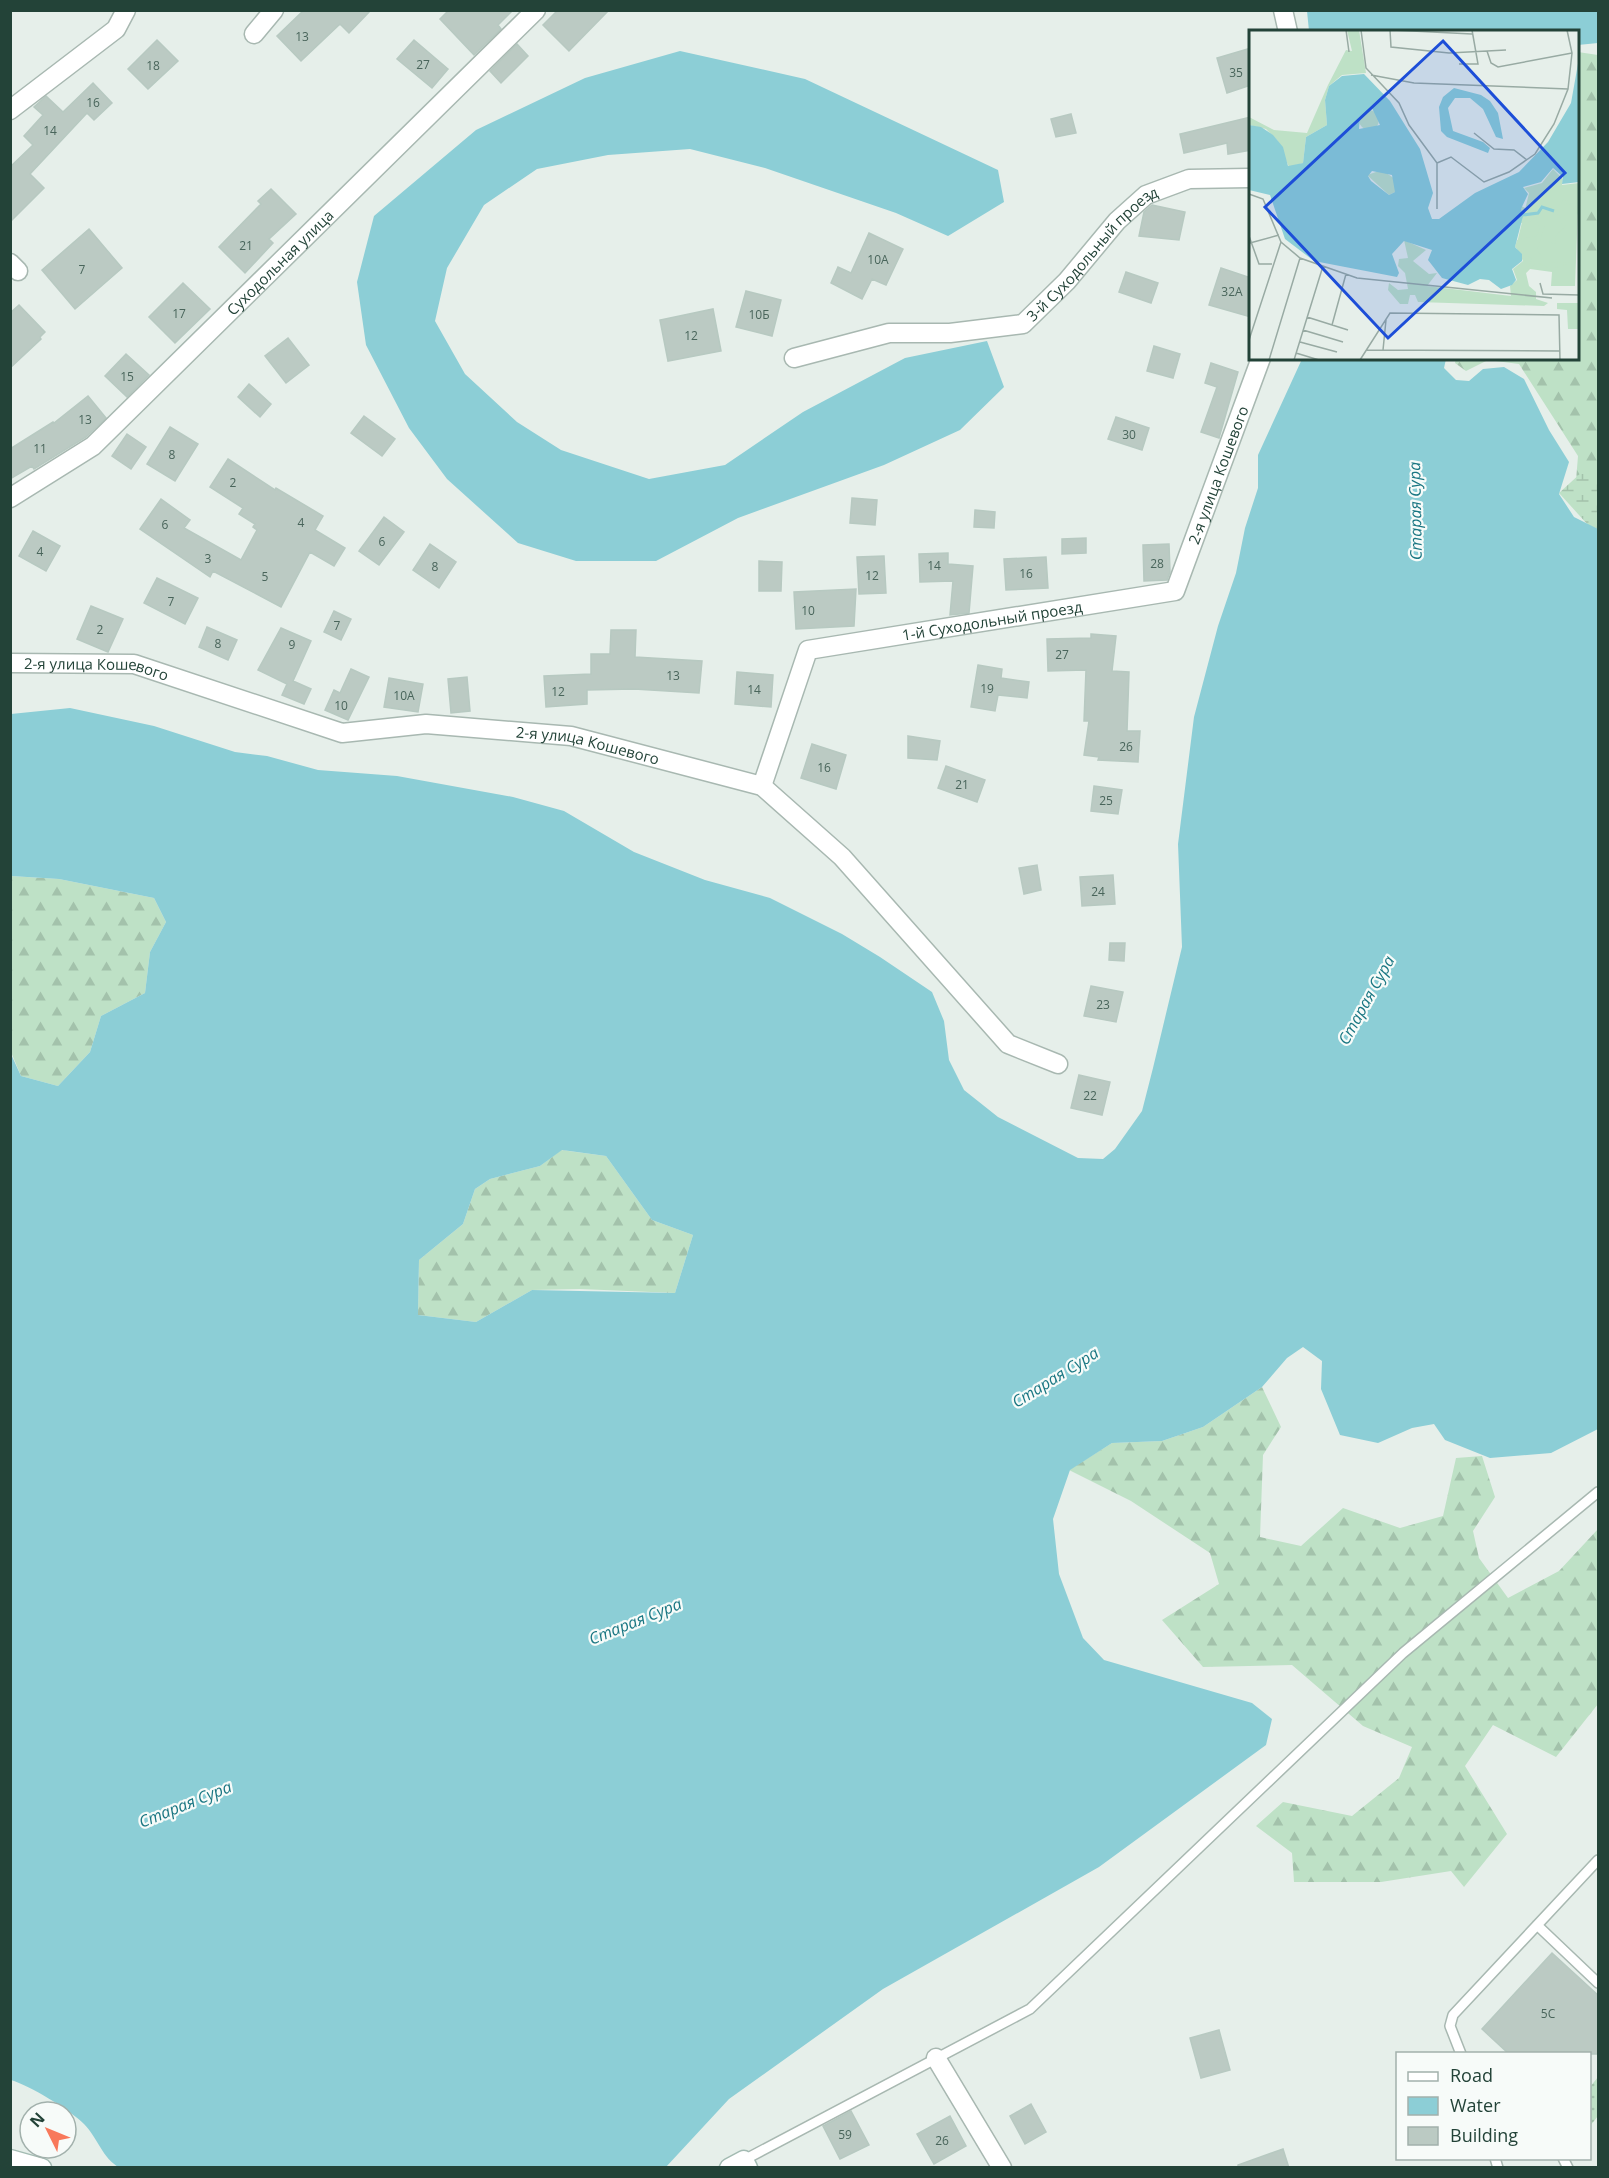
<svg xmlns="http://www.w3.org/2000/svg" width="1609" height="2178" viewBox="0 0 1609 2178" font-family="'Open Sans',sans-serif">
<defs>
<pattern id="forest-firs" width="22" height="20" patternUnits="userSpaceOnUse" patternTransform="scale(1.5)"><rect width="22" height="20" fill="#bee1c6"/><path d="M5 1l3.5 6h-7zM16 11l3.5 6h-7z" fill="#a3c2ab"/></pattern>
<pattern id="wetland-marsh" width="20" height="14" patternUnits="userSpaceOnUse" patternTransform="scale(1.5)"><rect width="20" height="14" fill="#bee1c6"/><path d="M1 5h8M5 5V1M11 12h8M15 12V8" fill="none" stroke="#a3c2ab"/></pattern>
<pattern id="park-dots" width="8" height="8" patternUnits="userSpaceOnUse" patternTransform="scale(1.5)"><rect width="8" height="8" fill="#bee1c6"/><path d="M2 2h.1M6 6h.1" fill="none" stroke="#a3c2ab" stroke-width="1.8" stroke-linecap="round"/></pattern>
</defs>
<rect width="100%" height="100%" fill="#e6efea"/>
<path fill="url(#forest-firs)" d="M1578,52L1598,55V516L1575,493L1578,456L1519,364L1488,360L1466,371L1455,363L1456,358H1578Z
M10,876L59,879L154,898L166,922L150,952L145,993L101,1016L90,1052L58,1086L21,1076L11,1052Z
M561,1150L606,1156L652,1220L693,1235L675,1293L580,1289L532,1290L476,1322L418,1315L419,1260L463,1224L475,1189L490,1179L540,1166Z
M1262,1387L1281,1427L1263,1455L1260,1537L1301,1546L1343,1508L1400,1528L1443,1516L1456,1458L1482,1456L1495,1497L1473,1531L1479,1558L1508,1598L1559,1571L1598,1529V1704L1556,1757L1493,1725L1465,1766L1507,1834L1464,1887L1451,1871L1381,1882H1294L1292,1853L1256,1826L1283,1802L1352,1816L1399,1778L1412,1747L1363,1726L1292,1665L1203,1667L1162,1620L1219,1584L1210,1553L1131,1501L1069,1470L1112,1443L1162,1441L1203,1427Z"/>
<path fill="url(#wetland-marsh)" d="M1582,472L1598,477V536L1559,493Z"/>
<path fill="url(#park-dots)" d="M1598,2077V2116L1590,2126V2087Z"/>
<path fill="#8cced6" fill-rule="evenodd" d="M1307,11H1598V43L1578,45V32L1309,31Z
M680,51L805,79L998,170L1004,202L948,236L896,213L765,168L690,149L608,155L537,169L484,205L447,268L435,321L465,374L517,422L561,450L649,479L725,465L803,412L905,358L987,341L1004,387L960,430L884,465L738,518L656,561H576L518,543L447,479L409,428L366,345L357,282L374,216L476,130L585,78Z
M1302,359H1446L1444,368L1456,380L1469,381L1483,369L1504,367L1524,379L1549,430L1569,462L1559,494L1574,517L1598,529V1429L1551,1453L1490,1458L1445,1440L1434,1424L1412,1428L1378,1443L1340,1435L1321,1389L1322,1361L1303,1347L1287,1358L1262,1387L1203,1427L1162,1441L1112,1443L1070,1470L1053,1519L1059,1574L1083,1638L1104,1660L1252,1703L1272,1719L1266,1745L1099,1867L883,1989L729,2099L666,2167L120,2168C102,2158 98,2138 84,2124C69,2109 30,2086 11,2080L10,1052L21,1076L58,1086L90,1052L101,1016L145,993L150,952L166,922L154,898L59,879L11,876V714L70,708L154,726L235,752L267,756L318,770L397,776L513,797L564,811L634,852L705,880L770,898L842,934L880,957L932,992L944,1021L949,1060L964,1090L998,1117L1078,1158L1103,1159L1115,1149L1142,1111L1153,1068L1182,947L1178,844L1194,717L1218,626L1236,573L1245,528L1258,488V455ZM562,1150L606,1156L652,1220L693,1235L675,1293L532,1290L476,1322L418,1315L419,1260L463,1224L475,1189L490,1179L540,1166Z"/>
<path fill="#bbcac3" stroke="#b7c9c1" stroke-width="1.5" d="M304,10H371L349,33L340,24L301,61L277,36Z
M449,10H513L498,25L501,29L474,55L440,19Z
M558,10H609L569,51L543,25Z
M157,40L178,61L148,89L128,69Z
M414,40L448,69L432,88L397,59Z
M517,44L528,56L501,83L490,71Z
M1251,48V85L1227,93L1217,58Z
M93,83L112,103L94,120L87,113L30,174L44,188L10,222V167L33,145L24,136L43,115L34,107L46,96L63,112Z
M1071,114L1076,133L1056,137L1051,119Z
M1251,117V150L1228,154L1227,143L1184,153L1180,134Z
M271,189L296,214L269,239L273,243L245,273L219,247L261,204L258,201Z
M1152,205L1185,212L1179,240L1139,236L1144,212Z
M89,229L122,268L75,309L42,270Z
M869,233L903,249L886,285L872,279L862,299L831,283L838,267L851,273Z
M1221,268L1251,278V317L1209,305Z
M1126,272L1158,283L1151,303L1119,292Z
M183,283L210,309L175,343L149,317Z
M746,291L781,300L772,336L736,327Z
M19,305L45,332L40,337L41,339L10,368V313Z
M713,309L721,351L668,361L660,320Z
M288,338L309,365L286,383L265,356Z
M1154,346L1180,354L1173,378L1147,371Z
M126,354L149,375L127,397L105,376Z
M1211,363L1238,372L1219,438L1201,432L1217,387L1205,383Z
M249,384L271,404L260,417L238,397Z
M88,396L106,418L86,437L34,469L32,466L10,479V449L53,422L54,423Z
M364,416L395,439L382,456L351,433Z
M1116,417L1149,428L1142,450L1108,439Z
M170,427L198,444L175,481L147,464Z
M127,434L146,447L131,469L112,456Z
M228,459L275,490L276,488L323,516L315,530L345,548L334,566L310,552L281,607L213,571L210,577L140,529L161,499L190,520L184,528L241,560L257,530L253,527L255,524L239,514L243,508L210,487Z
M852,498L877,500L875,525L850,523Z
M975,510L995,512L994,528L974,527Z
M384,517L404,532L379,565L359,551Z
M33,531L60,546L46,571L19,556Z
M1086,538V553L1062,554V539Z
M430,544L456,562L439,588L413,570Z
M1169,544L1170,572L1167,580L1144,581L1143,545Z
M948,553V564L973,566L969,613L950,615L953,581L920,582L919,554Z
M884,556L886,593L859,594L857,557Z
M1046,557L1048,588L1006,590L1004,559Z
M759,561L782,562L781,591H759Z
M157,578L198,598L185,624L144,603Z
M856,589L854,626L796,629L794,592Z
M91,606L123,619L108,652L77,639Z
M334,611L351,619L341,640L324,632Z
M207,627L237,640L228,660L199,647Z
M281,628L311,641L293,681L311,689L304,704L282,695L287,684L258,670Z
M611,630H636L635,657L702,661L699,693L634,689L587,690V704L546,707L544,676L591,674V654H610Z
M1091,634L1116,636L1112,671L1129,672L1127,731H1140L1138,762L1098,760L1099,757L1084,755L1089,721H1084L1086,670L1048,671L1047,639L1091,638Z
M978,665L1002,669L1001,678L1029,682L1027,698L998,695L995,711L971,707Z
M351,669L369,677L348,720L325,710L334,690L340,693Z
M737,672L773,675L771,707L735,704Z
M467,677L470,711L451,713L448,679Z
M389,678L423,684L418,712L384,707Z
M908,736L940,741L937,760L908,758Z
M812,744L846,755L836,789L801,778Z
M946,766L985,780L977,802L938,788Z
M1094,786L1122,790L1118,814L1091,811Z
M1037,865L1041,890L1024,894L1019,868Z
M1113,875L1115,904L1082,906L1080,877Z
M1110,943H1125L1124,961L1109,960Z
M1091,986L1123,992L1116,1022L1084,1016Z
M1079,1075L1110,1082L1102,1115L1071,1108Z
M1552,1953L1599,1996V2054H1509L1482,2029Z
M1219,2030L1230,2070L1201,2078L1190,2038Z
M1031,2104L1046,2132L1025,2144L1010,2116Z
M851,2111L869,2145L840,2159L823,2126Z
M950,2116L966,2146L934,2164L917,2134Z
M1283,2149L1289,2168H1238V2165Z"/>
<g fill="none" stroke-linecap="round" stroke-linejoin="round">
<g stroke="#a8b8b1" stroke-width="12">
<path id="lane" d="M1537,1925L1598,1983
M1461,2054L1450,2026L1453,2015L1598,1860
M1495,2158L1498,2168
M1563,2158L1568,2168
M744,2160L1030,2009L1403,1653L1598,1492"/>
</g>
<g stroke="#a8b8b1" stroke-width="21">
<g id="street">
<path d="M1283,10L1288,32"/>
<path d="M254,34L274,10"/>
<path d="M10,110L116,29L126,10"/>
<path d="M10,263L18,271"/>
<path id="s1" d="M794,358L889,333H950L1023,324L1067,281L1117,221L1146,195L1189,179L1250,178"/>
<path id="s2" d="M10,498L93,446L536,10"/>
<path id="s3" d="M10,663L134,664L342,733L426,724L571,736L762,786L842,857L1008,1044L1058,1064"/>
<path id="s4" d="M762,786L808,650L1175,591L1261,358"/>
<path d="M936,2058L1002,2168"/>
</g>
</g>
<g stroke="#a3bbb2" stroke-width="21">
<path id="secondary" d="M10,2159L42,2168
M729,2168L744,2160L748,2168"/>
</g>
<use href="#lane" stroke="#fff" stroke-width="9"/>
<use href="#street" stroke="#fff" stroke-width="18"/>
<use href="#secondary" stroke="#fff" stroke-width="18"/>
</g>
<g text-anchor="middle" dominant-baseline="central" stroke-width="4.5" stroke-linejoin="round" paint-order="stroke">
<g font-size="12" fill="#49655b">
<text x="302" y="36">13</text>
<text x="423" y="64">27</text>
<text x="153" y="65">18</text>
<text x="1236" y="72">35</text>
<text x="93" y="102">16</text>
<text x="50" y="130">14</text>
<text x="246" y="245">21</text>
<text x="878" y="259">10А</text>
<text x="82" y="269">7</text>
<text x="1232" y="291">32А</text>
<text x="179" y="313">17</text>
<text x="759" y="314">10Б</text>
<text x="691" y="335">12</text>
<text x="127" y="376">15</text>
<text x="85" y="419">13</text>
<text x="1129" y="434">30</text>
<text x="40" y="448">11</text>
<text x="172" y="454">8</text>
<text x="233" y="482">2</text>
<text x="301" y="522">4</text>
<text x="165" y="524">6</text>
<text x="382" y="541">6</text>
<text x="40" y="551">4</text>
<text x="208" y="558">3</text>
<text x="1157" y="563">28</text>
<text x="934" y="565">14</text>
<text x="435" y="566">8</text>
<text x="1026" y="573">16</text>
<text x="872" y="575">12</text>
<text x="265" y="576">5</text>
<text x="171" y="601">7</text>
<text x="808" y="610">10</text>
<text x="337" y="625">7</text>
<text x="100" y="629">2</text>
<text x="218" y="643">8</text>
<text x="292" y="644">9</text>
<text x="1062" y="654">27</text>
<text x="673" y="675">13</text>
<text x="987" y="688">19</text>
<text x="754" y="689">14</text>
<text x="558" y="691">12</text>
<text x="404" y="695">10А</text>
<text x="341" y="705">10</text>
<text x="1126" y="746">26</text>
<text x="824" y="767">16</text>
<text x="962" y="784">21</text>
<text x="1106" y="800">25</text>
<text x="1098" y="891">24</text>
<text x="1103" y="1004">23</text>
<text x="1090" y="1095">22</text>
<text x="1548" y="2013">5С</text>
<text x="845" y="2134">59</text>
<text x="942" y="2140">26</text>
</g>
<g font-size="15" fill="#234338" stroke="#f7fbf9">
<text stroke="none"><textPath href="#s1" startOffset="332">3-й Суходольный проезд</textPath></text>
<text stroke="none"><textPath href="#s2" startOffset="360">Суходольная улица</textPath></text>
<text stroke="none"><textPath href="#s4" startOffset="639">2-я улица Кошевого</textPath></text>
<text stroke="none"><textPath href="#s4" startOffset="330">1-й Суходольный проезд</textPath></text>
<text stroke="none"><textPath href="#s3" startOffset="87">2-я улица Кошевого</textPath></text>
<text stroke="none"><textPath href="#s3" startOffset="591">2-я улица Кошевого</textPath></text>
</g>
<g font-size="16" font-style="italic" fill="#197682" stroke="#f7fbf9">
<text transform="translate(1415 511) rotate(-91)">Старая Сура</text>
<text transform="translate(1366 1000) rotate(-61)">Старая Сура</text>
<text transform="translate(1055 1377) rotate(-32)">Старая Сура</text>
<text transform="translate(635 1621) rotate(-22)">Старая Сура</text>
<text transform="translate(185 1804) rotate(-22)">Старая Сура</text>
</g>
</g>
<g transform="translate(1249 30)">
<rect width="330" height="330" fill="#e6efea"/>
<path d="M98,0H110L117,43L93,45L80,56L76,70L78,95L57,107L54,133L40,137L28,110L17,99L0,95V87L25,100L58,103L79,55L97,20L103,21ZM110 90a10 10 0 1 1 20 0a10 10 0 1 1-20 0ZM304,139L314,149L313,155L330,153L326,256H302L303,242L281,239L277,243L280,256L287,262V269L299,273L295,276L169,272L166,265H161L159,274H151L139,260L140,253L149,260L159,259L156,243L149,236L150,229L159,228L155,210L177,220L164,231L180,244L188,243L178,256L262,266L261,256L268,250L264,239L274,231L267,217L280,163L275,158L293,153ZM133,140L146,149V162L140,165L118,145ZM308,273H330V299H319L318,280L308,279Z" fill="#bee1c6"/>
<path d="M315,169L330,178V186L320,173L313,175L317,195L307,206L306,214L297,211L313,195L311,186L304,183ZM293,173L291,184L296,194L288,221L299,232L321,233L302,239L287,232L277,243L283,229L266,217L268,210L287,206L291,199L287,187L279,193H271L272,176L286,182Z" fill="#bee1c6"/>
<path d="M330,28V152L313,154L314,147L304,138L292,152L274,157L279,164L272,179L274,186L266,217L273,224V231L263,239L267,250L263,255L252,259L240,250L231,249L219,255L193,248L179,230L183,220L155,211L143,224L150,243L148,247L65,231L36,209L21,165L0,160V95L12,97L24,105L34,117L39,136L54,133L57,107L78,95L76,70L80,56L93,46L115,44L141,71L171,119L184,163L179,178L183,189H190L226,163L270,142L299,112L322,73ZM123,78L131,95L110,99L111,87ZM123,141L143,145L146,162L140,165L122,151L119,146ZM205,58L232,65L241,71L249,83L254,109L247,107L234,79L221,68H206L199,78L204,101L234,112L241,118L239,123L198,107L192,101L190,77L194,67Z" fill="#8cced6" fill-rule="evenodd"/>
<path fill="none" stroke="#8cced6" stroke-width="3" d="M274,185L289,183L293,177L305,181"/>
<path fill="none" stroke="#98aaa3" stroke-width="1.5" d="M97,0L100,22M112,0L117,38L150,73L160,95L188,133V179M141,0L142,17L200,23L257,20M143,0L223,4M238,21L242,33L249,37L323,23M210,34H229L223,0M122,45L165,53L319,59M225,103L245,119L265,120L278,130M188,133L202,127L235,152L260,142L286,124L305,94L319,59L323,23L318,0M0,164L14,169L32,212L51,228L108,248L303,268M0,206L10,234H23M1,213L30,205M291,253L294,264L330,265M58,287L99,300M83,295L97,244M54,300L94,312M0,310L32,212M51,312L88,322M117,320L311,321M134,320L137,290M47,323L70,330M20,330L51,228M45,330L74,236M111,330L141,283L310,285L311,330"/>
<path fill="#1d4ed8" fill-opacity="0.15" stroke="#1d4ed8" stroke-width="3" d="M194,11L316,143L139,308L16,177Z"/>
<rect width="330" height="330" fill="none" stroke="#234338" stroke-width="3"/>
</g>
<rect width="1609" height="2178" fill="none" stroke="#234338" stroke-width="24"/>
<rect x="1396" y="2052" width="195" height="108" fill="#f7fbf9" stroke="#a2b1ac" stroke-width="1.5"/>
<rect x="1408" y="2072" width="30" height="9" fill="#ffffff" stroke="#a2b1ac" stroke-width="1.5"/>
<text x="1450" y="2082" font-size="18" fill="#234338">Road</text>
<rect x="1408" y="2097" width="30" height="18" fill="#8cced6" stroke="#a2b1ac" stroke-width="1.5"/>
<text x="1450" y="2112" font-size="18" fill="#234338">Water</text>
<rect x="1408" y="2127" width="30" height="18" fill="#bbcac3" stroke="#a2b1ac" stroke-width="1.5"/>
<text x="1450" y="2142" font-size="18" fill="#234338">Building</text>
<g transform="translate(48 2130) rotate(313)"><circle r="28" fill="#f7fbf9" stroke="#a2b1ac" stroke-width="1.5"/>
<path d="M0-4.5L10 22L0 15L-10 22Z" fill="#f8795b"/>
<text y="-9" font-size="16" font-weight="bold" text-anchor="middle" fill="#234338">N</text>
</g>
</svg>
